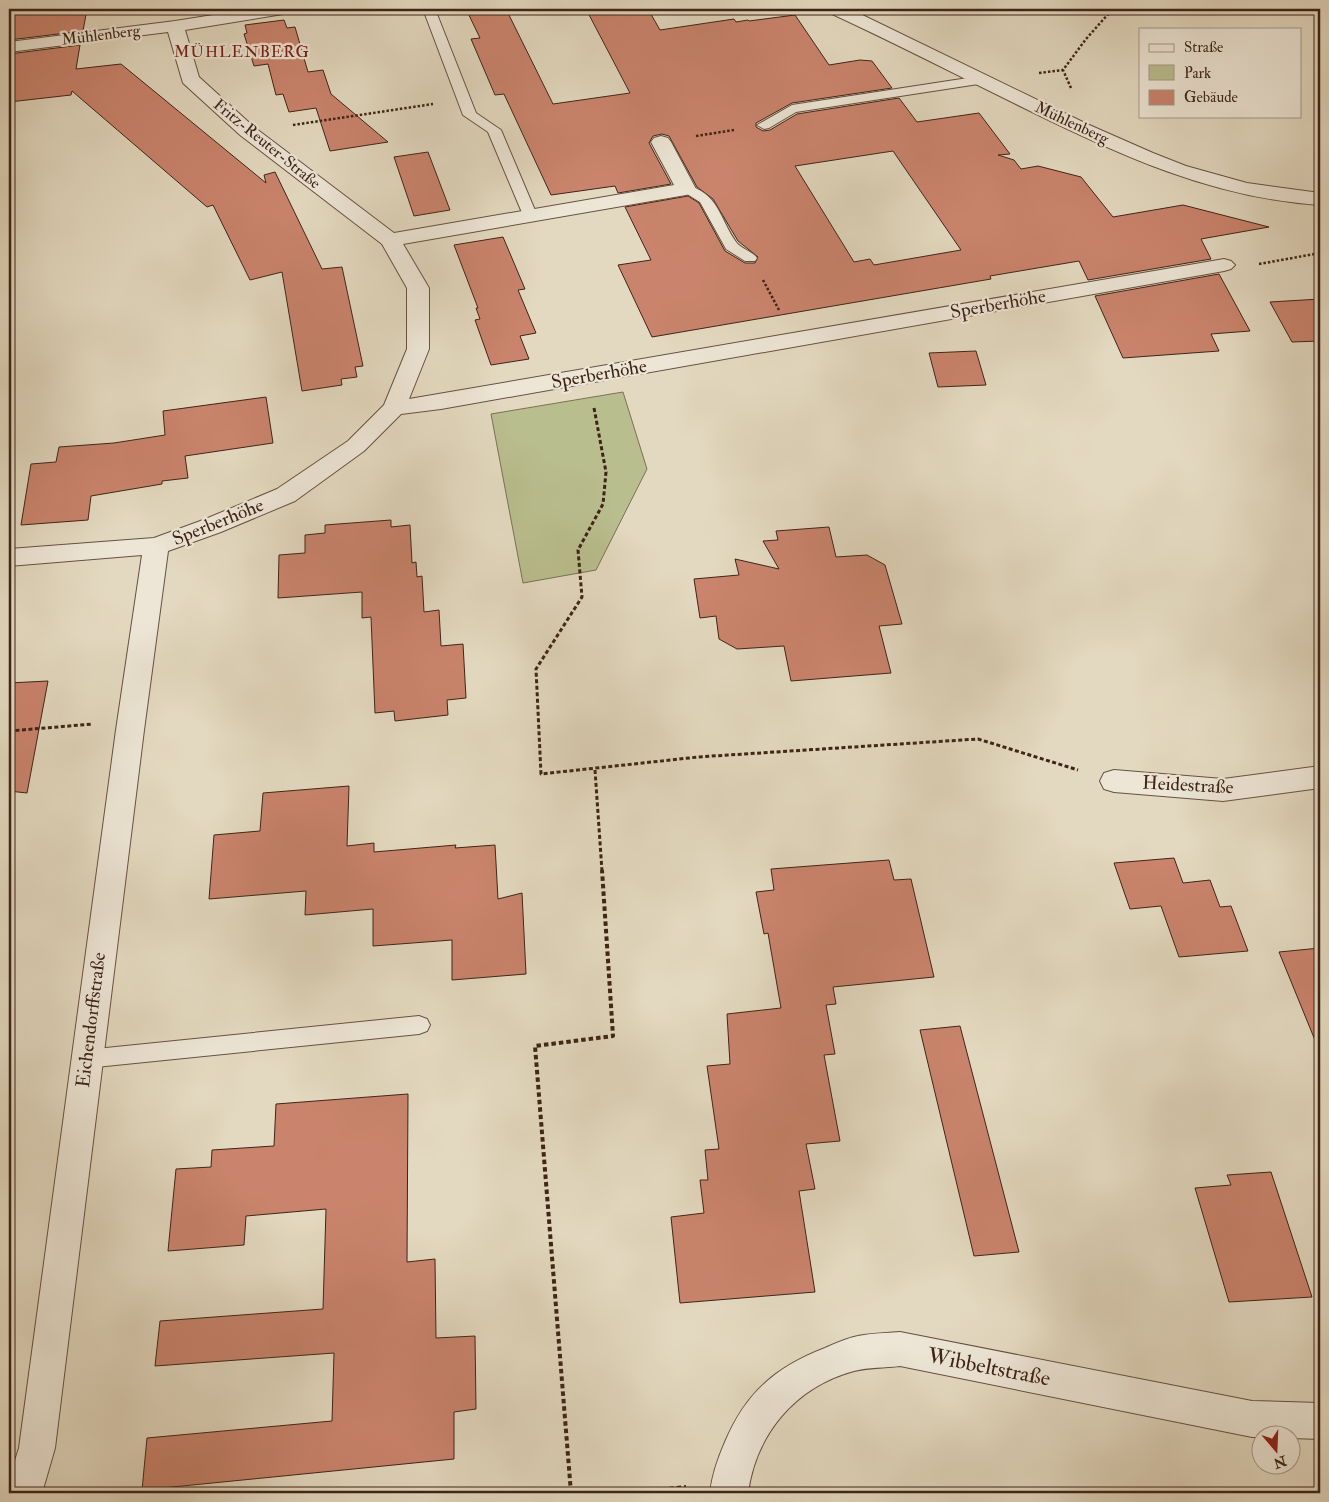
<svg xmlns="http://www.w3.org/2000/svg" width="1329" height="1502" viewBox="0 0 1329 1502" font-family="'IM FELL Double Pica',serif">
<rect width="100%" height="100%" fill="#e3d9c0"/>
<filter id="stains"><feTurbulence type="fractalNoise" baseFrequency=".004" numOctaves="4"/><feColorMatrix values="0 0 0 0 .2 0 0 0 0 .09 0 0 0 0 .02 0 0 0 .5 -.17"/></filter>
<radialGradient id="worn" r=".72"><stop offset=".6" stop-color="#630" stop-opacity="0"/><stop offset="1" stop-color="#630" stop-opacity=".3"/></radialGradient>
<path fill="#b9be8e" stroke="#7c7152" d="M623,392L647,469L596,570L523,583L491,414Z"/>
<path fill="#ca846d" stroke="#3e2417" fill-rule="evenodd" d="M9,9H87L83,31L9,40Z
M466,9H506L553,104L630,93L586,9H648L660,30L734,19L736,22L748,20L749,21L795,15L829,65L860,60L872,61L892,88L792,103L756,123V127L763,131L770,130L797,114L899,98L917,122L979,113L1010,154L998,155L1014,160L1021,169L1038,166L1081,177L1113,217L1183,205L1269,227L1201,239L1211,259L1088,280L1079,261L990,276L991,279L652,337L618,265L651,260L625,207L688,196L699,203L725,251L745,263H755L758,257L738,241L713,199L697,187L669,136L662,134L653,136L649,143L671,184L618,193L615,186L551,195L504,94L495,95L471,39L480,38ZM893,151L961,250L874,265L870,259L854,262L795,166Z
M284,20L287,28L295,27L308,72L323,70L331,94L388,142L330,151L316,108L289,112L283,94L276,95L268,64L254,66L244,34L247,33L245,25Z
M80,45L76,69L121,64L266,183L264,175L275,172L322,269L342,267L363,366L355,367L357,377L341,379L342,385L302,391L282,272L250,280L213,205L207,207L72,91L71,95L9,102V54Z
M428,152L450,210L414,216L394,157Z
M503,237L525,289L518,290L536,333L520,336L529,359L491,365L475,320L480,319L476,308H478L454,245Z
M1219,274L1250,331L1211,334L1219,351L1123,358L1095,296Z
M1320,299V341L1292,342L1270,302Z
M976,351L986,385L938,387L929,353Z
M266,397L273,443L185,456L188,478L162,481V484L91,496L88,520L21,525L31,464L56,462L59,447L114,443L165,435L163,411Z
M391,520V527L410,525L412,563L416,562L417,577L422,576L424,612L439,610L441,646L463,644L466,698L447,700L448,715L395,721L394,711L375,713L371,617L362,618V592L278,598L279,555L305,553V535L325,533V525Z
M829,527L836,557L867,555L885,565L902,624L879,626L891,673L791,681L784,646L737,649L719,639L716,616L700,618L694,579L739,575L735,559L779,569L763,541L778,540L776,531Z
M48,681L27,793L9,791V683Z
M349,786L347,846L374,843V852L456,845L455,848L495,845L498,899L522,893L526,974L452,980V940L373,946V909L305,915L306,891L209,899L214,835L260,831L263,793Z
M1174,858L1183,883L1210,880L1220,907L1231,906L1248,951L1179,957L1161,906L1130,909L1114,863Z
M889,860L894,880L911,879L934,977L833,987L836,1004L826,1005L835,1054L824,1055L840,1141L806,1144L815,1189L799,1191L815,1292L680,1303L671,1217L704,1213L700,1180H708L705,1150L719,1149L707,1066L730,1064L727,1014L781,1008L768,933L764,934L756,892L774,890L771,869Z
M1320,948V1050H1319L1279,952Z
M960,1026L1019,1252L974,1256L920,1030Z
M408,1094L407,1262L435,1259L436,1338L475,1336L476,1409L454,1412V1459L142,1490L147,1438L332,1421L334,1353L155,1366L160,1321L323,1309L326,1209L246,1216L244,1245L168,1251L176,1169L211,1167L212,1150L274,1146L276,1104Z
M1271,1172L1312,1297L1229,1302L1195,1188L1231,1185L1227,1175Z"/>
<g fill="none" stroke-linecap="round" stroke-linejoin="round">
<g stroke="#675141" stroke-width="2">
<path id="lane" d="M423,9H435L476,113L501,130L537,215L535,218H525L523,215L488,132L463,115Z
M981,76L987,80L985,83L796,112L769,128L764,129L757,125L792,105Z
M686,185C719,193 719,218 736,242C741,249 752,251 757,258L755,261H745L726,249L700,202L679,189Z
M419,1016L427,1019L430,1025L427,1031L419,1034L86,1068L78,1066L75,1059L78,1052L86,1050Z"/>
</g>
<g stroke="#675141" stroke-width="2">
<path id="street" d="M251,9H292L289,13L283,14L185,30L199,77L254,127L394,233L674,185L651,142L654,138L661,136L668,138L671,142L696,189L693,193L686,195L403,244L429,288V349L409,399L1224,259L1231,261L1235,265L1231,269L1224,271L441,409L401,414L364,451L295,501L221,532L168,551L144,730L55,1448L42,1493H9V1479L19,1448L116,730L142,555L9,566V549L154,538L203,520L277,489L348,441L384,405L407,349V288L382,244L240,135L183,83L168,32L9,52V42L175,21Z
M827,9H850L1087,124L1153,153L1186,166L1247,183L1320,193V205C1213,198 1119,155 1024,108C959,76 895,43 830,13Z
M1320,766V788L1223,801L1114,792L1104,789L1100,781L1104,773L1114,770L1223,779Z
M900,1332L1252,1401L1320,1403V1439L1292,1438V1434H1262V1437H1252L900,1366C885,1368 869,1367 854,1371C795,1387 756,1434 748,1493H710C712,1475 718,1458 725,1442C746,1392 776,1367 825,1348C836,1343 847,1338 858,1336C872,1333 886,1333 900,1332Z"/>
</g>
<path stroke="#3e2417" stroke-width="2.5" stroke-dasharray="2.5 2" stroke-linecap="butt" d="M1039,73L1063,70
M1071,88L1063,70L1086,39L1110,12L1147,9
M293,125L433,104
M696,136L734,130
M1259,264L1320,253
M763,280L779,310"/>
<path stroke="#3e2417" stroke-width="3" stroke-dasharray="4 2.5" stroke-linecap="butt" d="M594,408L606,472L603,504L578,550L582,597L536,669L541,774L698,757L978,739L1078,770
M9,731L93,724
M595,770L602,871"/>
<path stroke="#3e2417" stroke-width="4" stroke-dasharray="4.5 3" stroke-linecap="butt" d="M571,1493L535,1046L613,1036L602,870
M632,1493L686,1487"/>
<use href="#lane" fill="#ede6d6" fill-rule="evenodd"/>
<use href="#street" fill="#ede6d6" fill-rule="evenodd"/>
</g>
<g text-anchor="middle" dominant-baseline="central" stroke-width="4.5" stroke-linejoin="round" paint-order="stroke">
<g font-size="16" fill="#3e2417" stroke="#ede6d6">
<text transform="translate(101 35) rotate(-7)">Mühlenberg</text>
<text transform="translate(1072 123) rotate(25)">Mühlenberg</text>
<text transform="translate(267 144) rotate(39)">Fritz-Reuter-Straße</text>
</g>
<g font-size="16" letter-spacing="1" fill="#7a1f14" stroke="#ede6d6">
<text x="242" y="52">MÜHLENBERG</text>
</g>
<g font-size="19" fill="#3e2417" stroke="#ede6d6">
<text transform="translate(998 304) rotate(-10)">Sperberhöhe</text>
<text transform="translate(599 374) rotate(-10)">Sperberhöhe</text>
<text transform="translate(218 522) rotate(-22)">Sperberhöhe</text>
<text transform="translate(1188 785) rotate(3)">Heidestraße</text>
<text transform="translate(91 1020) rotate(-83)">Eichendorffstraße</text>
</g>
<g font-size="22" fill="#3e2417" stroke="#ede6d6">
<text transform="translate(989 1367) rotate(11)">Wibbeltstraße</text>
</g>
</g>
<rect width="1329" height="1502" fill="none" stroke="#e3d9c0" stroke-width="30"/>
<rect x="10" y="10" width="1309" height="1482" fill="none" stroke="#3e2417" stroke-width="2.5"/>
<rect x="15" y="15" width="1299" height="1472" fill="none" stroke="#3e2417"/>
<rect x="1139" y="28" width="162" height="90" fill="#ede6d6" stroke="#a7988a"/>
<rect x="1149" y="44" width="25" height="8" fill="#ede6d6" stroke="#a7988a"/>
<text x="1184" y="52" font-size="15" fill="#3e2417">Straße</text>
<rect x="1149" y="65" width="25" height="15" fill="#b9be8e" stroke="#a7988a"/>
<text x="1184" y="78" font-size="15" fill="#3e2417">Park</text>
<rect x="1149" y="90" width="25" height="15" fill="#ca846d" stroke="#a7988a"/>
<text x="1184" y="102" font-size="15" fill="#3e2417">Gebäude</text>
<g transform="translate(1276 1450) rotate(161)"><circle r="24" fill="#ede6d6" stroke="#a7988a"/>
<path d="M0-4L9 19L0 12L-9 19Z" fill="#8f2418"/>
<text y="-8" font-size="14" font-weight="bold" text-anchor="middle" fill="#3e2417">N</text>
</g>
<rect width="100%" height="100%" filter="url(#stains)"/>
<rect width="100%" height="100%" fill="url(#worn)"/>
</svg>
